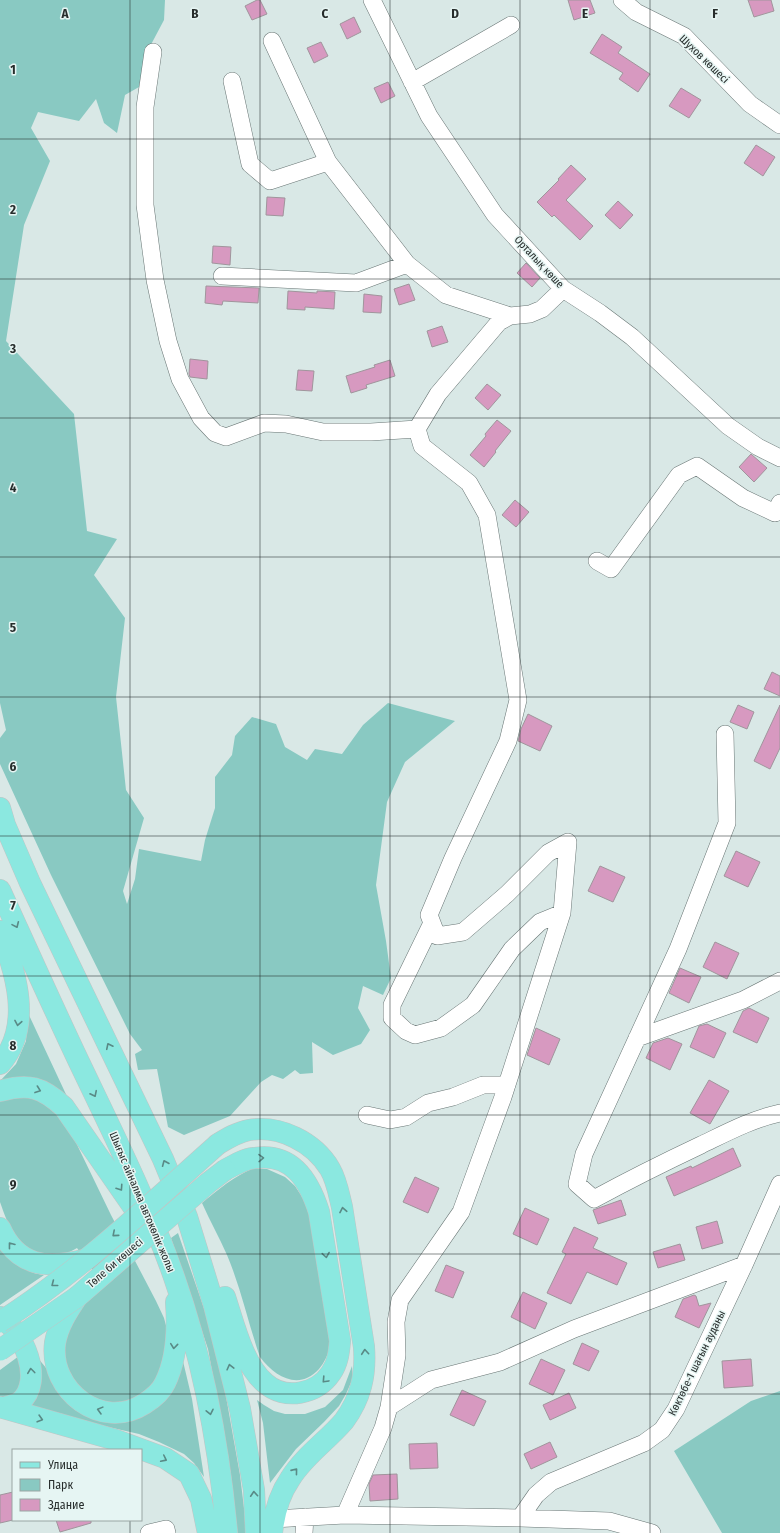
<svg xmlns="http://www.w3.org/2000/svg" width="780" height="1533" viewBox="0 0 780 1533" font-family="'Fira Sans Condensed',sans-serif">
<rect width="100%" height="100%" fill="#d9e8e6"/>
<path fill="#89c9c2" d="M0,0H165L164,20L146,54L139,87L125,95L117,133L104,123L96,99L79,121L38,112L31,128L50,161L24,225L6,341L74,414L87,531L117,539L94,575L125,618L116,697L126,790L144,818L123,891L127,904L135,879L139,849L201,861L205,840L215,808V777L232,755L235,736L252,717L276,724L285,747L307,760L315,749L342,754L363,725L388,703L455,721L405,762L387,802L376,885L386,941L391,978L383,995L363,986L358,1008L370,1030L361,1044L333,1055L312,1042L313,1073L300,1074L295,1070L283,1079L272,1075L261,1082L230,1116L184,1135L168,1127L157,1069L138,1070L135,1054L142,1050L130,1034L51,875L0,764V738L6,730L0,703Z
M28,1013L71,1105L0,1081L16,1064L26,1041Z
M20,1094L45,1100L67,1124L111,1215L156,1301L164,1318L168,1333L160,1381L123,1405C114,1403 97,1401 90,1397C83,1393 78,1385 73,1379C57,1356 66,1329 82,1308C87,1300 97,1293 104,1287L77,1248C73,1250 68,1253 63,1255C59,1256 54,1255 50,1255C19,1254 9,1228 0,1202V1100Z
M254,1168L267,1169L285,1177L295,1186L308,1206L330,1328C330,1334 331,1341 330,1347C328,1355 324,1363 319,1369C299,1391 275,1377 260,1357C248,1323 241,1288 227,1255C219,1237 210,1221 202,1203C219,1189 234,1176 254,1168Z
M178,1233L217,1346L240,1475L247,1533H237L231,1475L208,1349L171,1238Z
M0,1248C14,1261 24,1273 44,1275L0,1305Z
M19,1356L26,1370L17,1393L0,1400V1370Z
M36,1356C41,1362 47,1368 51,1375C53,1381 55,1387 58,1392C73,1415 93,1420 119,1422L182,1357L192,1399L204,1477L194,1463L184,1454L159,1442L139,1434L21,1407Z
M352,1366L353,1378L346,1394L339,1406L324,1422L296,1449L270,1483L263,1423L257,1400L264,1405L274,1411L285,1414H305L325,1407L343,1390Z
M780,1391V1533H722L674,1451L751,1401Z"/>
<path fill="#d799c0" stroke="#a0959c" d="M257,0H260L267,14L252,20L245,6Z
M568,0H590L595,13L574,20Z
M748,0H771L774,11L754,17Z
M354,17L361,32L347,39L340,24Z
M602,34L622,47L618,53L650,74L638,92L619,79L623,73L590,53Z
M321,42L328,56L314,63L307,48Z
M388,82L395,96L381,103L374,88Z
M681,88L701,100L689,118L669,106Z
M756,145L775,157L763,176L744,163Z
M571,165L586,179L566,200L593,226L580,240L554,215L552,217L537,202L559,180L558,179Z
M267,197L285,198L283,216L266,215Z
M618,201L633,215L620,229L605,215Z
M213,246L231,247L230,265L212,263Z
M526,263L540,278L532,287L517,273Z
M409,284L415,300L399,305L394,289Z
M206,286L259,288L258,303L223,301L222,305L205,303Z
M288,291L317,293V291L335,292L334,309L305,307V310L287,309Z
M364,294L382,296L381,313L363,312Z
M442,326L448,342L432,347L427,331Z
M190,359L208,361L207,379L190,377L189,374Z
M390,360L395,376L366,385L367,388L351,393L346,376L375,367L374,365Z
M298,370L314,371L312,391L296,390Z
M487,384L501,395L488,410L475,398Z
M497,420L511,431L495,451L496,452L484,467L470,455L486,436L485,434Z
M751,454L767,468L754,482L739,467Z
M515,500L529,512L516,527L502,515Z
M772,672L780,676V696L764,689Z
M738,705L754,712L747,729L730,722Z
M780,705V748L770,769L754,761Z
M528,714L552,726L540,751L518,741L521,729Z
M736,851L760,862L748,887L724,876Z
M600,866L625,877L613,902L588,891Z
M715,942L739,953L727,979L703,967Z
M680,968L701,977L689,1003L669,993Z
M749,1008L769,1018L757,1043L733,1032L743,1011Z
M707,1024L726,1033L714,1058L690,1047L699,1026Z
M536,1028L560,1039L549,1065L527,1055Z
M668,1038L682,1044L670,1070L646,1058L653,1043Z
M709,1080L729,1091L710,1124L690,1113Z
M733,1148L741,1166L713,1179L674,1196L666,1177L691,1166L692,1168Z
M415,1177L439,1188L428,1213L403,1202Z
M621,1200L626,1215L598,1224L593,1210Z
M525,1208L549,1219L537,1245L513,1234Z
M717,1221L723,1243L702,1249L696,1227Z
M574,1227L598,1238L593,1248L627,1263L617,1285L587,1272L571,1304L547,1293L566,1254L562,1252Z
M680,1244L685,1260L658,1268L653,1252Z
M446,1265L464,1272L453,1298L435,1291Z
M523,1292L547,1303L535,1329L511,1317Z
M694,1295L696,1296L699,1306L711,1303L699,1328L675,1317L683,1299Z
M582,1343L599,1351L589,1371L573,1364Z
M541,1359L565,1370L553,1395L529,1384Z
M751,1359L753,1386L724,1388L722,1361Z
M462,1390L486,1401L474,1426L450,1415Z
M569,1393L576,1408L550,1420L543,1405Z
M550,1442L557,1457L531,1469L524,1454Z
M437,1443L438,1468L410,1469L409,1444Z
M397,1474L398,1499L370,1501L369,1484L373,1475Z
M13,1492V1520L0,1523V1495Z
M56,1520H91V1523L60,1532Z"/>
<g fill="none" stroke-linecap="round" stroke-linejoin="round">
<g stroke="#697675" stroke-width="18">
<path id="minor" d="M372,0L429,116L495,215L563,289L600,313L632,337L728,426L758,447L780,458
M622,0L636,12L684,36L750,104L780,125
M272,41L328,162L407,264L446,295L510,316
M153,52L145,107V205L155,280L168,341L180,379L201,418L215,433L226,437L264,423L286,424L323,432H371L417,429
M232,81L250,164L270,181L328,162
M412,82L511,25
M222,276L356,283L407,264
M597,561L611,569L679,475L697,466L743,498L775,513L780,503
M725,734L727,823L678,949L584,1154L577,1184L594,1199C629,1180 665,1162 701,1145C726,1133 752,1119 780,1113
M432,923L392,1005V1018L406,1031L415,1035L441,1028L473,1005L512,949L540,922L562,913
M637,1038L743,1000L780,981
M367,1115L390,1120L406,1117L428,1103L453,1097L483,1085H507
M389,1407L431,1380L500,1362L574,1329L744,1265
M345,1515L383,1428L389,1407L397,1355L396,1322L400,1300L461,1212L503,1097L562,913L568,842L548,853L507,894L463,932L437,936L429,915L453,858L508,741L518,700L487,515L469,483L422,446L417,429L438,394L499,322L510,316L530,314L542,309L563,289
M520,1518L536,1495L551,1482L644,1443L662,1430L676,1409L744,1265L780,1184
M262,1519H273L345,1515L520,1518L609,1521L652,1533
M149,1533L166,1529L167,1533
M304,1533L305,1517"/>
</g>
<g stroke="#c3c4c4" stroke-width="22">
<path id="major" d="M0,808L5,825L30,883L163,1159L187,1217L214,1305L240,1409L254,1490L256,1533
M0,890C26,947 52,1005 79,1062C113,1133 148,1203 174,1277C203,1359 219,1446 227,1533
M0,931C16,972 33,1027 0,1064
M0,1091C29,1083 42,1087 64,1107L143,1221
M218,1144C228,1138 238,1132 249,1130C280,1125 314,1142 330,1169C337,1181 339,1195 342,1207L364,1347C366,1375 361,1398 344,1421C327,1441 304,1456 290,1479C279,1495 274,1514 272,1533
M225,1170C234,1165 244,1159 254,1158C292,1152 309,1180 319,1212L340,1341C339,1352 338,1363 331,1373C317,1394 285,1401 265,1383C243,1364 234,1324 225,1297
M0,1228C17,1267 47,1269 84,1260
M77,1297C67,1312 58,1326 55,1343C49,1391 102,1431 144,1404C152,1399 161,1392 165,1383C177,1359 178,1328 176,1302
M0,1317C23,1330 45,1381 20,1402C16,1405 8,1406 3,1408
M0,1407L116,1440L165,1458L189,1474L201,1499L208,1533"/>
</g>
<use href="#minor" stroke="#fff" stroke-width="17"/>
<use href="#major" stroke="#8be8e0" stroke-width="21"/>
<g stroke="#c3c4c4" stroke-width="22" stroke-linecap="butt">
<path id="major-bridge" d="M0,1322C79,1272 148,1206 218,1144
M0,1350L77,1297L208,1183L225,1170"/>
</g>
<use href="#major-bridge" stroke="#8be8e0" stroke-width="21"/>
</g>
<defs><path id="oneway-chevron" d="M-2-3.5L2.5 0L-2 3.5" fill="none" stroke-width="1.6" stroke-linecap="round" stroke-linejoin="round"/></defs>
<g stroke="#598a86">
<use href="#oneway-chevron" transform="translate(16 925) rotate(66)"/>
<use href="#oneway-chevron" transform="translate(18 1023) rotate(100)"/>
<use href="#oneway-chevron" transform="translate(109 1046) rotate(-116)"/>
<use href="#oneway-chevron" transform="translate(38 1090) rotate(20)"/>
<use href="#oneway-chevron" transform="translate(94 1094) rotate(64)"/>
<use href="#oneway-chevron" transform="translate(261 1158) rotate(-1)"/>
<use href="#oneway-chevron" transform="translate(165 1163) rotate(-113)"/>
<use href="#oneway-chevron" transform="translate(120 1188) rotate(56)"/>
<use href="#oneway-chevron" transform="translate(343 1210) rotate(-101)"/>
<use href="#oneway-chevron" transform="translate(115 1234) rotate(139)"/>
<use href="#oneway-chevron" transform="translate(11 1245) rotate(-128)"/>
<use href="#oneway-chevron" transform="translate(326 1255) rotate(81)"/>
<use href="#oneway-chevron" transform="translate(54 1284) rotate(142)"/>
<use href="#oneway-chevron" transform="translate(174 1346) rotate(96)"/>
<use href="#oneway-chevron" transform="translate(365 1352) rotate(-95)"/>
<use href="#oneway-chevron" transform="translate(230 1367) rotate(-104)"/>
<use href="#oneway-chevron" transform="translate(31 1371) rotate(-97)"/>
<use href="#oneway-chevron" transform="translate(325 1380) rotate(133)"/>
<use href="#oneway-chevron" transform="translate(100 1410) rotate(-165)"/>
<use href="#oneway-chevron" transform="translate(210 1412) rotate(78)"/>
<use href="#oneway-chevron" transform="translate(40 1419) rotate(16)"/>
<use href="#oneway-chevron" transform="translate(164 1459) rotate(26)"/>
<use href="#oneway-chevron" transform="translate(295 1471) rotate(-51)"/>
<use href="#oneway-chevron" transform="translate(254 1494) rotate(-94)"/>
</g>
<path fill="none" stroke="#272d2c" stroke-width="1" stroke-opacity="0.55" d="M130,0V1450M260,0V1533M390,0V1533M520,0V1533M650,0V1533M0,139H780M0,279H780M0,418H780M0,557H780M0,697H780M0,836H780M0,976H780M0,1115H780M0,1254H780M0,1394H780M130,1520V1533"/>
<g text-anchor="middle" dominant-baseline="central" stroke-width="3" stroke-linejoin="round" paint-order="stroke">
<g font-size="11" fill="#272d2c" stroke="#e6f5f3">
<text transform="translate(704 59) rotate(44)">Шухов көшесі</text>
<text transform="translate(539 262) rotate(47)">Орталық көше</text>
<text transform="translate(142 1202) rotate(67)">Шығыс айналма автокөлік жолы</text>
<text transform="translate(115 1263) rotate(-41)">Төле би көшесі</text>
<text transform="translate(697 1363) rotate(-64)">Көктөбе-1 шағын ауданы</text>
</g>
</g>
<g font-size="13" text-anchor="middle" font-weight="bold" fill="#272d2c" stroke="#e6f5f3" stroke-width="3" stroke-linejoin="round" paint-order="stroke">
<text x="65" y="18">A</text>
<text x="195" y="18">B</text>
<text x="325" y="18">C</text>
<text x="455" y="18">D</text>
<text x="585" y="18">E</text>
<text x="715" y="18">F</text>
<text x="13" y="74">1</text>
<text x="13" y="214">2</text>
<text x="13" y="353">3</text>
<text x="13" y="492">4</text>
<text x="13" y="632">5</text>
<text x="13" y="771">6</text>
<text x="13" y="910">7</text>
<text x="13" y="1050">8</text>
<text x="13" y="1189">9</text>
</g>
<rect x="12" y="1449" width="130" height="72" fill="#e6f5f3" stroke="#9aa5a3"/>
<rect x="20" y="1462" width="20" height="6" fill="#8be8e0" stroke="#9aa5a3"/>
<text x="48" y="1469" font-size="12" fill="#272d2c">Улица</text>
<rect x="20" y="1479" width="20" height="12" fill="#89c9c2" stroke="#9aa5a3"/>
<text x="48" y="1489" font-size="12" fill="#272d2c">Парк</text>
<rect x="20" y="1499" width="20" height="12" fill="#d799c0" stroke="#9aa5a3"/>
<text x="48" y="1509" font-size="12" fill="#272d2c">Здание</text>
</svg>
